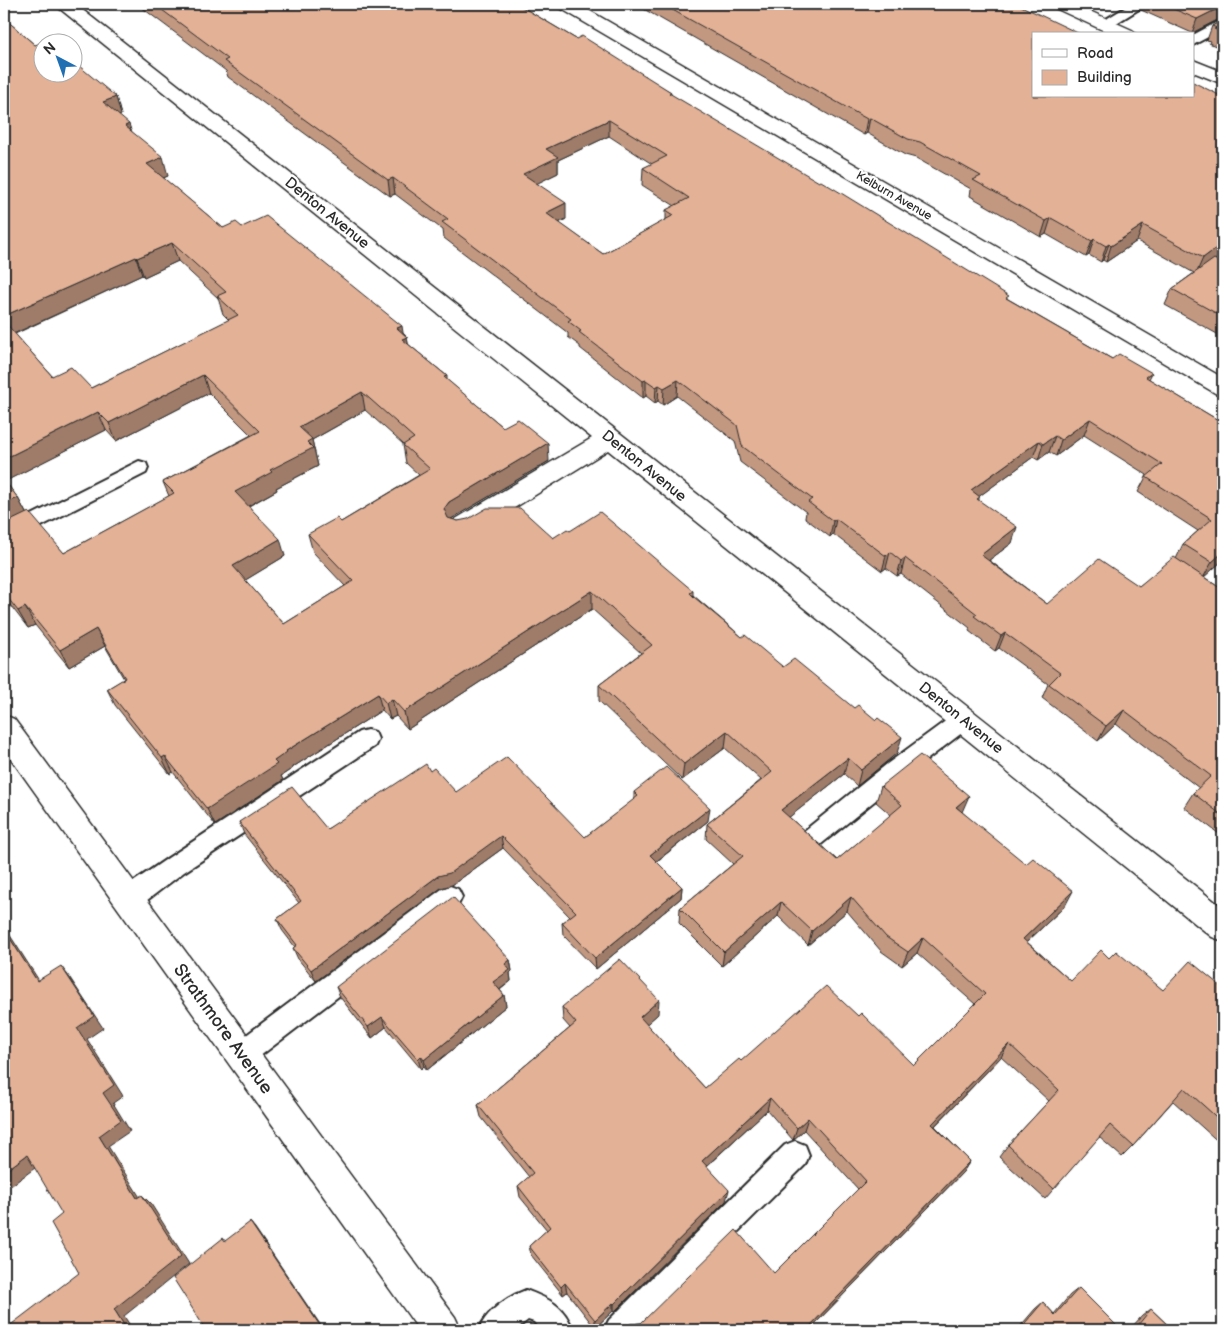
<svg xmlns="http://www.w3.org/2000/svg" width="1227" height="1334" viewBox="0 0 1227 1334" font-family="'Balsamiq Sans',sans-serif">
<rect width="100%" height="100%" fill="#fff"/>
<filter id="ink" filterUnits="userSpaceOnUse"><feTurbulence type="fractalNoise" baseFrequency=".02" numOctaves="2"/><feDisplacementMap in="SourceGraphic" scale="10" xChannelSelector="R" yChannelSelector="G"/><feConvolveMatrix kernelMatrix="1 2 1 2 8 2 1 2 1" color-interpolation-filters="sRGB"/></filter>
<g filter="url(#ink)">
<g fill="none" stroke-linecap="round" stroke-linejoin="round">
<g stroke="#2b2b2b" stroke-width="4">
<path id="lane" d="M1131,4H1147L1110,27H1100L1098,24Z
M1223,19V29L1193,45V35Z
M139,461L146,463L148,468L146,473L4,545V529Z
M963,711L971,714L974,720L971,726L903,778L820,845L812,848L804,845L800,838L804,831L887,764L955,714Z
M367,730L375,732L378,739L375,746L184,872L138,907L129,910L120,907L117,899L120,891L168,858L359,732Z
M450,886L458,889L462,897L458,905L251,1063L242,1067L233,1063L229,1054L233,1045L442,889Z
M795,1141L805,1145L809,1155L805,1165L639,1330H604L609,1320L785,1145Z
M526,1290C549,1299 564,1305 573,1330H540L534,1322L528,1320L515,1330H479C486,1311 507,1297 526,1290Z"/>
</g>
<g stroke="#2b2b2b" stroke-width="3">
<path id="street" d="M57,4H75L1223,908V941L1212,937L608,450L472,534L463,536L454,534L450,527L454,520L592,438L59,8Z
M557,4H578L1223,378V396L1215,393L560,8Z
M1053,4H1074L1132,30L1135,34H1111L1055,8Z
M1193,60L1223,72V84L1193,72Z
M4,715L14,719L455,1317L461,1330H419L4,749Z"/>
</g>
<use href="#lane" fill="#fff" fill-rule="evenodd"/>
<use href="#street" fill="#fff" fill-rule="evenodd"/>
</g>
<path fill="#c39881" stroke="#2b2b2b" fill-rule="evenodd" d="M137,4H517L576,39L671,92V95L1008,299L1112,359L1152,373L1149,379L1223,423V560L1204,577L1223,590V837L1184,807L1193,793L1199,788L1116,724L1098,741L1042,698L1048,684L999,648L995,651L969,631L970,628L901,574L897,576L886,568L882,571L833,534L830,537L805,518L806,512L740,462L735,441L677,396L663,405L658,401L655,403L646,396L643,398L580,348V346L568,337V333L444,238L443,230L395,194L390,196L228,77L226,71ZM609,136L652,164L643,168L642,185L675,206L666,210V220L603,254L559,223L566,219L537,183L558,173V160ZM1084,435L1147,475L1146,477L1138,492L1198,531L1183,544L1176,559L1139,586L1047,604L989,560L1012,543L979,501V496L1033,457L1038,460L1049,452L1056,456Z
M635,4H1017L1033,34L1223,97V254L1215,260L1223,264V332L1219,335L1165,305L1172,289L1194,273L1137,241L1106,262L1103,260L1101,262L1089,255L1086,257L1046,234L1041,237L970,196L971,189L916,158L905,155L867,133L864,135Z
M1143,4H1223V17L1192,33L1141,10Z
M4,18L35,45L116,97L121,115L119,116L168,176L163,178L223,228L242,227L403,333L407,337L408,344L447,376V380L503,427L549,461L451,519L458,521L553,538L570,531L693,591V595L742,637L783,667L897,753L857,786L844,774L789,817L837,860L891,815L876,802L881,786L962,812L1065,906L1027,942L1071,981L1109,958L1163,990L1223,988V1146L1173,1101L1133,1146L1122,1157L1099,1137L1045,1199L999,1157L1008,1145L1049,1101L1001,1057L935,1126L970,1161L963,1172L809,1330H630V1324L641,1323L774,1273L858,1189L804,1130L793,1140L767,1110L707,1166L726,1201L614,1312L613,1311L595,1328L567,1292L563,1295L531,1255L529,1246L547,1230L520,1197L518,1186L529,1177L481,1117L478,1105L570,1028L563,1020L562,1007L658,1014L646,1024L705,1088L741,1061L858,1016L914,1065L975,1004L917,953L902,966L881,951L847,911L808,945L778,916L722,966L679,923L680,908L733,864L706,839L707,824L761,780L725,748L682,780L599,701V685L641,653L592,609L408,729L396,716L390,719L382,710L293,767V768L281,776L283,780L215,825L173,772L170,774L115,705L107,689L124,679L105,646L69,667L35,625L28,628L4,597ZM178,261L218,298L223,314L229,320L91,388L52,376L15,334L142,275L144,277ZM209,393L251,435L163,482L169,496L64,553L26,513L18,498L5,481L106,430L116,441ZM365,410L403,444V445L406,463L419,475L341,522L308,534L313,552L345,586L284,624L245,580L285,556L249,506L277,490L276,488L318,466L312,440Z
M1223,20V52L1221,51L1222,49L1209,43L1210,41L1207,40L1212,26Z
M430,771L456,792L585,837L634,800V792L708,821L656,862L682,887L681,898L596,969L563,935L562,923L570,917L503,848L452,885L441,888L316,981L298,959L293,948L295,947L282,930L277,919L299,903L244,834L239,822L327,829Z
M510,960L512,971L510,973L511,981L500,990L504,995L506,1006L427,1070L424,1066L421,1069L386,1027L372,1038L340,997L336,987Z
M1223,1148V1155L1220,1152Z
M1079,1288L1121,1330H1017L1035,1309L1043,1302L1054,1314L1070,1295Z
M1151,1309L1173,1330H1129L1142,1316Z
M1223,1322V1330L1219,1327Z"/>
<path fill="#9f7c69" stroke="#2b2b2b" d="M1223,6V17L1192,33L1197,19Z
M116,97L121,115L109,120L103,102Z
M870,118L867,133L864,135L867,119Z
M609,120V136L558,160V173L524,190L523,174L546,149Z
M129,124L135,142L125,126Z
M163,157L168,176L153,182L147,164Z
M393,178L395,194L390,196L388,180Z
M566,203V219L546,229V213Z
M1051,218L1046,234L1041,237L1046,221Z
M1143,225L1137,241L1106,262L1111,246Z
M1094,239L1089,255L1086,257L1092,241Z
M172,243L178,261L144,277L137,258Z
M1223,243V254L1196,274L1203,258Z
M1109,244L1103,260L1101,262L1106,246Z
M136,257L142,275L9,336L4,325V316Z
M1223,325V332L1219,335Z
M402,326L404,339L407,337L410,355L397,328Z
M203,375L209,393L116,441L109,423Z
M646,380V396L643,398V381Z
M678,380L677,396L663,405L664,388Z
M659,385L658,401L655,403L656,387Z
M362,392L365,410L312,440L318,466L276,488L277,490L241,510L235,492L270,470L299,427Z
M98,412L106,430L4,482V459Z
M1090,419L1084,435L1056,456L1061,440Z
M1055,436L1049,452L1038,460L1043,444Z
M1039,441L1033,457L966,506L971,490Z
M548,443L549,461L451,519L446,527L444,509L449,502Z
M18,498L27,515L4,527V504Z
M836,519L833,534L830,537L833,521Z
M1017,527L1012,543L976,570L981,555Z
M280,539L285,556L239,584L233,566Z
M890,552L886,568L882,571L886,556Z
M1223,552V560L1203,578L1212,562Z
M905,558L901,574L897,576L901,561Z
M592,591V609L408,729L404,712Z
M25,607L35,625L28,628L18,611Z
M96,629L105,646L69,667L60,650Z
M1005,633L999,648L995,651L1001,636Z
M378,694L382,710L293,767V768L281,776L283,780L215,825L207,809L274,761L286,751Z
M392,699L396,716L390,719L386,703Z
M1124,710L1116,724L1098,741L1106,726Z
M727,731L725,748L682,780L684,764Z
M902,737L897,753L857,786L861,770Z
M165,756L173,772L170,774L162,758Z
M848,758L844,774L778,826L781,810Z
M969,796L962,812L956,807Z
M710,808L708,821L649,867L650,855Z
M501,836L503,848L452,885L441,888L316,981L311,970L438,876Z
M682,887L681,898L596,969L595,958Z
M1073,891L1065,906L1015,953L1023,939Z
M851,897L847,911L808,945L812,931Z
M781,902L778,916L722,966L724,952Z
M4,926L47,993L37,981L4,929Z
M923,938L917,953L902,966L908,952Z
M510,960L512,971L510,973L511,981L495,993L493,982L505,964Z
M61,966L70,978L103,1028L87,1039L123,1096L113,1103L130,1131L108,1146L146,1207L137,1198L99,1136L103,1093L77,1028Z
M504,995L506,1006L427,1070L424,1060Z
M659,1000L658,1014L639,1031L640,1017Z
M382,1017L386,1027L372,1038L368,1027Z
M1009,1044L1001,1057L926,1135L932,1124Z
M421,1056L424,1066L421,1069L418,1059Z
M770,1098L767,1110L700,1172L702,1161Z
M808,1118L804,1130L793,1140L797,1128Z
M27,1155L39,1165L12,1185L4,1179V1172Z
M970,1161L963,1172L809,1330H806Z
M729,1190L726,1201L614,1312V1304Z
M142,1195L151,1204L189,1264L124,1316L133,1330H127L114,1309Z
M250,1222L255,1228L324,1330H323Z
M565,1283L567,1292L563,1295L561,1287Z
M613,1303V1311L595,1328V1320Z"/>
<path fill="#e3b196" stroke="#2b2b2b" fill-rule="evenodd" d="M154,4H517L576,39L582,36L671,92L669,93L819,182L821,181L841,193L1009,296L1006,298L1112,359L1119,354L1152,373L1146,377L1223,423V552L1212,562L1183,544L1212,519L1146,477L1162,464L1090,419L1061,440L1055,436L1043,444L1039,441L971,490L980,497L977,499L1017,527L981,555L1047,604L1099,559L1139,586L1174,557L1223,590V816L1193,793L1211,776L1124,710L1106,726L1049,684L1060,673L1005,633L1001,636L974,616L977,614L905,558L901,561L890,552L886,556L836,519L833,521L808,502L812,499L742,446L737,425L678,380L664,388L659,385L656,387L646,380L643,381L579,332L581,331L568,321L571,319L442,222L448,219L393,178L388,180L224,61L228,59ZM609,120L667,156L643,168L689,198L666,210L674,215L603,254L546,213L566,203L523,174L558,157L546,149Z
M662,4H1017L1080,34H1033V96H1193V82L1223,97V243L1203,258L1143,225L1111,246L1109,244L1106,246L1094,239L1092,241L1051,218L1046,221L973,180L981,176L920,142L908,139L870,118L867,119Z
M1162,4H1223V6L1197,19Z
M4,18L35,45L43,42H44H42V72H72V60L116,97L103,102L129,124L125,126L163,157L147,164L223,228L236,222L242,227L266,216L402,326L397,328L407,337L402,339L447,376L444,377L503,427L518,419L548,443L449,502L444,509L448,518L458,521L468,519L487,508H520L553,538L567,529L570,531L600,512L693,591L690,593L694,597L742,637L745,635L783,667L794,659L854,708L858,705L876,720L878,718L902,737L861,770L848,758L781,810L837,860L902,805L881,786L920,755L969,796L956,807L1026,864L1033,858L1073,891L1023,939L1071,981L1101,950L1109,958L1116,951L1163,990L1190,961L1223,988V1123L1184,1088L1133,1146L1110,1125L1054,1189L1008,1145L1059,1090L1009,1044L932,1124L970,1161L806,1330H807H635L630,1324L641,1323L736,1230L774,1273L866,1181L808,1118L797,1128L770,1098L702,1161L729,1190L614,1304L613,1303L595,1320L565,1283L561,1287L529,1246L550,1227L518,1186L533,1173L478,1105L576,1023L562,1007L620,959L659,1000L640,1017L705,1088L739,1059L741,1061L826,986L858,1016L861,1013L914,1065L985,994L923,938L908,952L886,937L851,897L812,931L781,902L724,952L680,908L743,856L707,824L772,772L727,731L684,764L599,685L652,645L592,591L404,712L392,699L386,703L378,694L286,751L287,752L274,761L277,764L207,809L165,756L162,758L107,689L125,678L96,629L60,650L25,607L18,611L4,593V524L29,512L64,553L174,493L163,482L260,431L203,375L109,423L98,412L4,459V321L52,376L71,367L91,388L238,315L217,296L226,292L172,243L137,258L136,257L4,316V155L6,154L4,152ZM362,392L414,438L403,445L430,469L341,522L337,518L308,534L353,581L284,624L233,566L280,539L235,492L272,472L270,470L313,448L307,442L312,439L299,427Z
M1223,20V33L1214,29L1217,28L1212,26Z
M1214,259L1223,264V317L1172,289Z
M4,480L18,498L4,504Z
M507,757L585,837L638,796L634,792L666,767L710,808L650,855L682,887L595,958L562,923L576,912L501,836L450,873L438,876L311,970L293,948L297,945L277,919L301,901L239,822L292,787L327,829L426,764L430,771L434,768L456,792Z
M453,897L510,960L505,964L510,970L493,982L504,995L424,1060L421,1056L418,1059L382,1017L368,1027L336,987Z
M4,929L37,981L61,966L94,1016L77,1028L114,1085L103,1093L121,1120L99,1136L137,1198L142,1195L181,1256L114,1309L127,1330H4L79,1273L51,1223L62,1214L27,1155L4,1172Z
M250,1222L323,1330H206L173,1278L223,1238L225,1241Z
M1079,1288L1121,1330H1019L1043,1302L1055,1315Z
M1151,1309L1173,1330H1134Z
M898,1325L902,1330H894Z"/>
</g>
<g text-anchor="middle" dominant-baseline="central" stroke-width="4.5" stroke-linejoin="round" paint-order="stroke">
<g font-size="12" fill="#2b2b2b" stroke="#fff">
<text transform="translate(894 196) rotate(30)">Kelburn Avenue</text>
</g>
<g font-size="15" fill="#2b2b2b" stroke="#fff">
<text transform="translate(327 213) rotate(39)">Denton Avenue</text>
<text transform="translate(644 466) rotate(39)">Denton Avenue</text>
<text transform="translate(961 718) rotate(39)">Denton Avenue</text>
</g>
<g font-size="18" fill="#2b2b2b" stroke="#fff">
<text transform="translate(223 1029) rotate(54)">Strathmore Avenue</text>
</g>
</g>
<rect width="1227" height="1334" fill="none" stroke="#fff" stroke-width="20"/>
<rect x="10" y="10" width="1207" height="1314" fill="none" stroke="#2b2b2b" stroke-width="2" filter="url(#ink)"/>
<rect x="1032" y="32" width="162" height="65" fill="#ffffff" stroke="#aaaaaa"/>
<rect x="1042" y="49" width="25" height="8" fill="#ffffff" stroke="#aaaaaa"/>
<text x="1077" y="58" font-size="15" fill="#2b2b2b">Road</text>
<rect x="1042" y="70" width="25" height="15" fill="#e3b196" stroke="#aaaaaa"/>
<text x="1077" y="82" font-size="15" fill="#2b2b2b">Building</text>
<g transform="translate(58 58) rotate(319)"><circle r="24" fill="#ffffff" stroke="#aaaaaa"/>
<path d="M0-4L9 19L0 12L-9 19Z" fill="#1f6fb2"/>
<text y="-8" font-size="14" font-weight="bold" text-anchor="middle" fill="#2b2b2b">N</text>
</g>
</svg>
